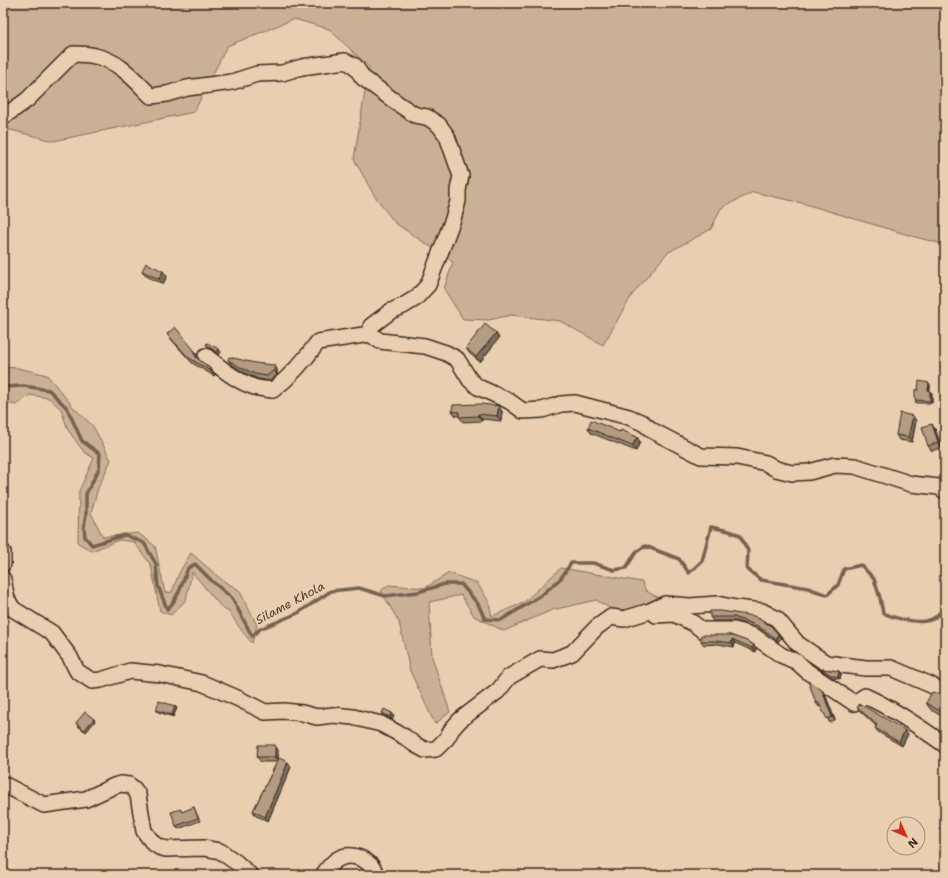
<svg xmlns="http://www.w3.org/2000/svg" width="948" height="878" viewBox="0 0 948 878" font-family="'Shantell Sans',sans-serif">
<rect width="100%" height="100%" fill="#e9cfb0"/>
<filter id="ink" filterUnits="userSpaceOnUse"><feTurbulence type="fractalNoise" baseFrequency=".025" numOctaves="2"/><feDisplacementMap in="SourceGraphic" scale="8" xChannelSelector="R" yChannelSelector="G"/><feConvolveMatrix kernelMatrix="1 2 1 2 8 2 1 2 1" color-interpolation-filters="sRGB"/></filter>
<g filter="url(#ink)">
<!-- green -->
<g fill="#cab196" stroke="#826e5a">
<path d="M3 3H945V243L943 244 915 237 802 203 753 192 721 208 711 229 667 253 632 295 603 345 560 321 511 315 489 320 463 319 444 289 453 262 395 223 374 195 354 159 369 67 329 29 294 19 227 46 194 112 53 141 3 128Z"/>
<path d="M3 367 18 368 47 375 74 408 93 426 111 460 98 488 91 513 103 537 138 533 155 546 165 593 172 592 179 573 191 553 222 580 239 590 257 625 252 643 242 631 229 612 222 608 192 572 186 600 171 615 160 611 151 565 134 542 119 540 92 551 78 543 79 491 94 458 84 452 68 430 61 409 49 398 30 395 16 405 3 402Z"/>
<path d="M561 568 642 582 646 591 659 598 632 610H613L596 600 552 610 504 631 474 616 461 595 429 602 432 657 450 712 435 724 410 671 399 622 381 591 388 585 425 588 449 573 477 583 488 600 492 616 523 603Z"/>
</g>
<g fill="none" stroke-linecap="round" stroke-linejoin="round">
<!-- stream -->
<path stroke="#766250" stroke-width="3.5" d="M3 387 24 386 49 390 67 408 82 441 100 454 99 469 86 494V514L84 527 85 537 92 545 125 535 144 543 156 564 158 586 167 609 172 604 179 592 188 568 195 564 213 582 232 598 252 636 260 629 298 613 331 591 359 588 385 596 418 592 445 584H461L478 604 485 619 501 620 519 609 543 594 561 578 571 563H593L614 570 626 568 636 552 645 546 679 559 689 573 702 561 711 527 729 531 740 535 748 551 747 569 761 580 808 588 827 595 838 585 844 569 861 565 874 579 880 598 883 613C894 618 923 626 934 618 937 616 940 612 943 609L945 610"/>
<!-- minor casing -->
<g stroke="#3b2a1e" stroke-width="18">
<g id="minor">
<path d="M3 117 27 100 73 54C80 54 88 54 95 56 118 60 135 80 151 96L167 94 187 88 232 82 257 74 282 73 302 67 345 61 355 66 363 78 400 105 415 115 427 117 439 125 447 136 461 176 458 190V201L453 219 428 285 416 298 403 306 391 311 371 326 370 334 380 341 425 346 446 353 457 359 470 380 478 387 509 401 523 411 542 410 561 404 575 403 629 417 643 423 653 431 701 456 737 457 766 463 776 469 792 473 809 472 835 465 855 466 911 484 939 487 945 491"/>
<path d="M206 356C221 368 236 381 254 387 260 389 267 389 273 390 291 376 305 360 318 342L370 334"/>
<path d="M3 552V564"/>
<path d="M3 579 7 599 13 609 52 633 70 657 77 671 92 681 101 680 130 671 160 674 202 683 237 698 265 712 284 711 302 713 317 717 333 715 353 717 381 724 405 737 414 744 425 750 436 749 447 738 452 729 460 720 498 691 509 677 540 659 553 660 572 653 597 627 611 617 624 619 650 611 665 604 690 606 717 604 736 608 762 611 777 619 798 644 826 663 866 668H891L931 685 945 693"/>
<path d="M656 615 674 614 693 623 702 630H734L754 636 781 655 797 662 808 672 854 703 865 696C894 709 920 727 945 745"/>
<path d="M3 784 44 805 86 799 114 786 121 784 129 785 134 789 138 795 144 831 153 843 159 847 166 849 204 848 220 851 237 863 250 875"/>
<path d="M323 875C327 869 332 862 338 859 352 851 372 860 376 875"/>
</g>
</g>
<!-- minor -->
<use href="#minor" stroke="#e9cfb0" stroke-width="15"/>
</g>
<!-- wall -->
<g fill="#9a8671" stroke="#3b2a1e">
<path d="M142 271 167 276 163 284 146 276Z"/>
<path d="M167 334 197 354 198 359 212 370 215 374 214 376 192 363 170 338Z"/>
<path d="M499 338 480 362 469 353 466 348Z"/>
<path d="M206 345 221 352 219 355 208 347Z"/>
<path d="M228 360 277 369V375L270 381 258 379 245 373 231 364Z"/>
<path d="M929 383 930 385V391L932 393V403H916L915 400 918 390Z"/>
<path d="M452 411H502L501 421 482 419V421L463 422 459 416H456Z"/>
<path d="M913 416 916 421 912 442 899 440 896 435Z"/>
<path d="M588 428 620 432 637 437 640 442 636 451 591 433Z"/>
<path d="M935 429 942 447 932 451 928 446Z"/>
<path d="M721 611 778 634 781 638 778 642 759 629 737 621H713L710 617Z"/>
<path d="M730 635 754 645 756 649 755 652 735 643 734 647 718 644 704 645 701 641Z"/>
<path d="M822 669 839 671 841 674 840 679 833 678 824 672Z"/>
<path d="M825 694 835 720 830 723 820 706 819 707 816 703Z"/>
<path d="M945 697V718L931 710 926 703Z"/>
<path d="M857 707 908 734 902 746 878 732 875 728 876 726 860 711Z"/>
<path d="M177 708 173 717 158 712 156 710Z"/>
<path d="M382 713H392L394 716 392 720 384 715Z"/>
<path d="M95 721 86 732 78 726 76 723Z"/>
<path d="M278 750V760L291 767 268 821 256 816 253 811 277 762H261L257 757Z"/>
<path d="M194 807 195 810 200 821 178 829 176 826 183 812Z"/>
</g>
<!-- shaded-wall -->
<g fill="#7d6d5c" stroke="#3b2a1e">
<path d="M163 271 167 276 163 284 159 279Z"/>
<path d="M496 333 499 338 480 362 476 357Z"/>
<path d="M219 349 221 352 219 355 217 352Z"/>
<path d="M194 350 197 354 198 359 194 354Z"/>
<path d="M274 365 277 369V375L274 370Z"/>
<path d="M212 370 215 374 214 376 211 371Z"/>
<path d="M929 383 930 385 929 393 928 391Z"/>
<path d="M930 391 932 393V403L930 401Z"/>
<path d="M499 406 502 411 501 421 497 416Z"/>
<path d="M478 414 482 419V421L478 416Z"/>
<path d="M913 416 916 421 912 442 908 437Z"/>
<path d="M932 424 935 429 942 447 938 442Z"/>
<path d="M637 437 640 442 636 451 632 446Z"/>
<path d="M778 634 781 638 778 642 776 638Z"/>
<path d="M732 639 735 643 734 647 732 643Z"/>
<path d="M754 645 756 649 755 652 752 648Z"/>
<path d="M839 671 841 674 840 679 838 677Z"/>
<path d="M822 690 825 694 835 720 832 717Z"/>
<path d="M175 706 177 708 173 717 172 715Z"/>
<path d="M392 713 394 716 392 720 390 717Z"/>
<path d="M94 719 95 721 86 732 84 730Z"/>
<path d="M905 730 908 734 902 746 899 742Z"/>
<path d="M275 745 278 750V762L275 757Z"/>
<path d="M288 762 291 767 268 821 265 817Z"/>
</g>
<!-- building -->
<g fill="#b39c83" stroke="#3b2a1e">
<path d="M146 263 163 271 159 279 142 271Z"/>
<path d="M485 324 496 333 476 357 466 348Z"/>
<path d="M175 327 194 350V354L197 358 212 370 211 371 189 358 167 334Z"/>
<path d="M207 343 219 349 217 352 206 345Z"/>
<path d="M229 357 255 363 274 365V370L267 376 255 374 242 368 228 360Z"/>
<path d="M919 381 929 383 928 391H930V401L915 400V390H918Z"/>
<path d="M481 404 499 406 497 416 478 414V416L459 417V412L452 411 453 405Z"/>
<path d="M900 413 913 416 908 437 896 435Z"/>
<path d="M591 420 620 432 621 430 637 437 632 446 588 428Z"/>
<path d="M932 424 938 442 928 446 922 427Z"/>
<path d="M710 611H721L754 616 771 626 778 634 776 638 756 625 734 617H710Z"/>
<path d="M701 635H730L747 641 754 645 752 648 732 639V643L715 641H701Z"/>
<path d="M822 669 839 671 838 677 831 675Z"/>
<path d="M808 681 822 690 832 717 827 719 818 702 816 703Z"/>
<path d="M932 692 941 694 945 697V714L926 703Z"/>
<path d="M159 701 175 706 172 715 156 710Z"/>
<path d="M860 704 905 730 899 742 875 728 877 725 857 707Z"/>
<path d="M384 709 392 713 390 717 382 713Z"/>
<path d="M85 712 94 719 84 730 76 723Z"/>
<path d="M258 745H275V757H257Z"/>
<path d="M279 758 288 762 265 817 253 811Z"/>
<path d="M194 807 198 818 176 826 171 812 181 809 182 812Z"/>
</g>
</g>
<g text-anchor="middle" stroke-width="3" stroke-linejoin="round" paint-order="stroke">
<!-- water labels -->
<g font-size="12" font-style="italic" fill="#4f3d2f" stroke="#e9cfb0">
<text transform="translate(290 603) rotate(-28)" y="4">Silame Khola</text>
</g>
</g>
<!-- margin -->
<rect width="948" height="878" fill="none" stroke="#e9cfb0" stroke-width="16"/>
<rect x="8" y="8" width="932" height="862" fill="none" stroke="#3b2a1e" stroke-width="1.5" filter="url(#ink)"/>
<!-- north arrow -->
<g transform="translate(906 836) rotate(135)"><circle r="19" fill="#e9cfb0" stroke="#a38d76"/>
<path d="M0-3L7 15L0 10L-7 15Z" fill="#c8321e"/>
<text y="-6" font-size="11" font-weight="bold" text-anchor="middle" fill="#3b2a1e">N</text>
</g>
</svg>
